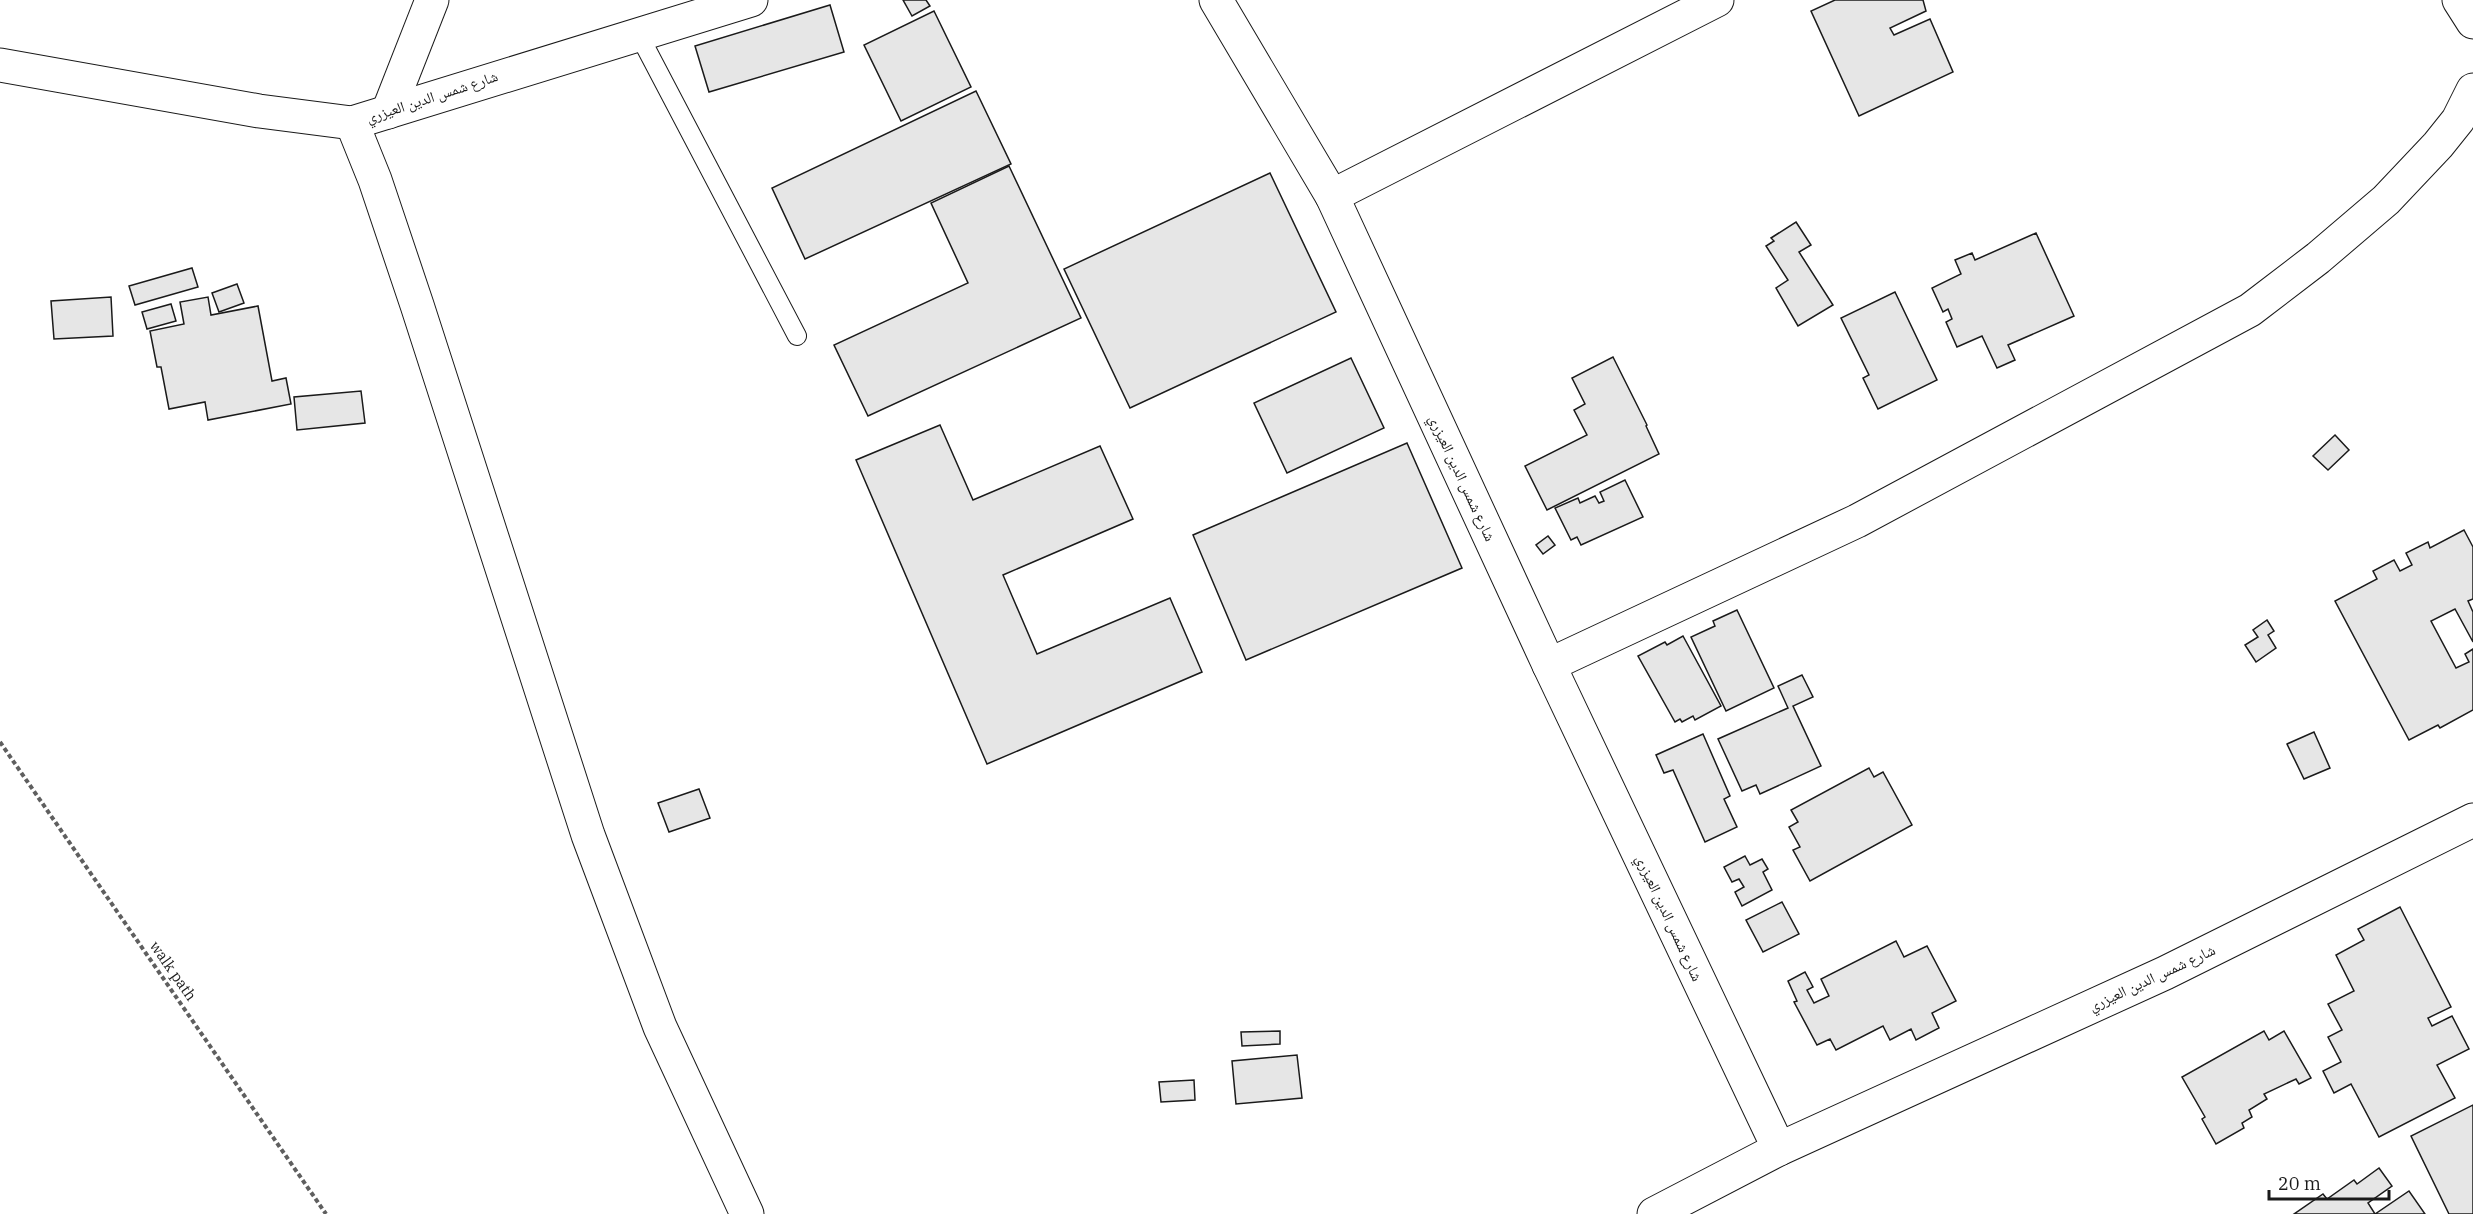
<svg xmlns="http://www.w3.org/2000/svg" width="2473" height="1214" viewBox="0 0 2473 1214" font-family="'IBM Plex Serif','Noto Naskh Arabic',serif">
<rect width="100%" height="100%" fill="#fff"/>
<!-- building -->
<g fill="#e6e6e6" stroke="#1a1a1a" stroke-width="1.5">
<path d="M903 0H926L930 6 912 16Z"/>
<path d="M1835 0H1923L1926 11 1890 28 1894 35 1930 19 1953 72 1859 116 1811 11Z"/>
<path d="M830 5 844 52 709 92 695 46Z"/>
<path d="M934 11 971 87 901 121 864 45Z"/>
<path d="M976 91 1011 164 805 259 772 188Z"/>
<path d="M1009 166 1081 318 868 416 834 345 968 283 931 203Z"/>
<path d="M1270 173 1336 312 1130 408 1064 269Z"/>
<path d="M1796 222 1811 245 1799 252 1833 305 1798 326 1776 288 1788 280 1766 246 1774 241 1771 238Z"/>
<path d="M2036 233 2074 316 2008 345 2015 360 1997 368 1982 336 1957 347 1946 322 1952 319 1948 309 1943 312 1932 288 1961 274 1955 260 1972 253 1975 260Z"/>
<path d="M192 268 198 287 135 305 129 286Z"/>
<path d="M237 284 244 303 219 312 212 293Z"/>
<path d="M1895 292 1937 380 1878 409 1863 378 1869 375 1841 318Z"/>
<path d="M111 297 113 336 54 339 51 301Z"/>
<path d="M208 297 211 315 258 306 272 381 286 378 291 404 208 420 205 402 169 409 161 367H157L150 331 184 324 180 302Z"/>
<path d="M171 304 176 321 147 329 142 312Z"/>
<path d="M1613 357 1647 425 1646 426 1659 454 1547 510 1525 466 1587 435 1574 410 1585 404 1572 378Z"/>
<path d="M1351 358 1384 428 1287 473 1254 403Z"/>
<path d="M361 391 365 423 297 430 294 397Z"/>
<path d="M940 425 973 500 1100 446 1133 519 1003 575 1037 654 1170 598 1202 672 987 764 856 460Z"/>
<path d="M2335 435 2349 450 2328 470 2313 456Z"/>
<path d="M1407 443 1462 568 1246 660 1193 535Z"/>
<path d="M1625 480 1643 517 1581 545 1577 537 1571 540 1555 508 1578 498 1580 503 1595 496 1599 503 1604 501 1600 492Z"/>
<path d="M2464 530 2473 547V599L2468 601 2473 612V642L2455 609 2431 621 2456 668 2469 662 2465 654 2473 649V710L2440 728 2438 725 2409 740 2335 601 2377 579 2373 571 2394 560 2400 571 2412 565 2406 553 2428 542 2430 548Z"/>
<path d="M1548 536 1555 545 1543 554 1536 545Z"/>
<path d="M1737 610 1774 688 1726 711 1691 637 1715 626 1713 621Z"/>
<path d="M2267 620 2274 631 2268 635 2276 648 2256 662 2245 645 2258 637 2253 630Z"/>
<path d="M1683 636 1721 706 1695 720 1693 716 1682 722 1680 719 1675 722 1638 656 1665 642 1667 645Z"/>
<path d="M1802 675 1813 697 1793 706 1821 766 1760 794 1756 785 1742 791 1718 739 1788 708 1778 686Z"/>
<path d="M2314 732 2330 768 2304 779 2287 744Z"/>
<path d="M1703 734 1730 796 1724 799 1737 827 1705 842 1673 770 1664 773 1656 755Z"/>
<path d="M1869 768 1874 777 1883 772 1912 825 1810 881 1793 850 1800 847 1789 827 1798 822 1791 810Z"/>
<path d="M699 789 710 818 669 832 658 803Z"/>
<path d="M1745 856 1750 865 1762 859 1768 869 1763 872 1772 890 1742 906 1735 892 1744 887 1739 879 1732 882 1724 867Z"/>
<path d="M1782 902 1799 934 1763 952 1746 920Z"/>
<path d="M2400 907 2451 1007 2428 1018 2432 1026 2452 1016 2469 1049 2437 1065 2455 1098 2379 1137 2351 1084 2334 1093 2323 1071 2341 1062 2328 1037 2342 1030 2328 1004 2354 991 2336 955 2364 940 2358 929Z"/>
<path d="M1896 941 1904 957 1927 946 1956 1001 1932 1013 1939 1028 1916 1040 1911 1029 1890 1040 1883 1026 1836 1050 1830 1039 1817 1045 1794 1002 1797 1001 1788 981 1805 972 1813 987 1807 990 1814 1003 1829 996 1821 979Z"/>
<path d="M1280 1031V1044L1242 1046 1241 1032Z"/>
<path d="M2264 1031 2269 1040 2284 1031 2311 1078 2299 1084 2296 1079 2264 1094 2267 1099 2249 1110 2252 1117 2242 1123 2244 1128 2216 1144 2202 1119 2205 1117 2182 1077Z"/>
<path d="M1297 1055 1302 1098 1236 1104 1232 1061Z"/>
<path d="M1194 1080 1195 1100 1161 1102 1159 1082Z"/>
<path d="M2473 1105V1214H2449L2411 1136Z"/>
<path d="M2379 1168 2392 1186 2368 1203 2375 1214 2409 1191 2425 1214H2294L2323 1194 2327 1199 2354 1180 2357 1184Z"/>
</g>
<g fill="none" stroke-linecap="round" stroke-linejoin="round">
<!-- lane casing -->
<g stroke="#1a1a1a" stroke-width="20">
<path id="lane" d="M638 33 797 336"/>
</g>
<!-- street casing -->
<g stroke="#1a1a1a" stroke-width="35">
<g id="street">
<path d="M1216 0 1332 196 1549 665 1779 1149"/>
<path d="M2459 0 2473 22"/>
<path d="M0 65 259 111 352 123 751 0"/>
<path d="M388 112 432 0"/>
<path d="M352 123 375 180 417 305 588 835 660 1027 747 1214"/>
<path d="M1332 196 1717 0"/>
<path d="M1549 665 1857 521 2250 310 2318 258 2386 200 2438 145 2458 120 2473 90"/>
<path d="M1654 1214 1779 1149 2165 973 2473 820"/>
</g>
</g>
<!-- path -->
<path stroke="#5f5f5f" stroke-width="4" stroke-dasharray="4.5 3" stroke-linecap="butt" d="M0 742 326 1214"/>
<!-- lane -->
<use href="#lane" stroke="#fff" stroke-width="18"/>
<!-- street -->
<use href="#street" stroke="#fff" stroke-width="33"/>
</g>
<g text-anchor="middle" stroke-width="4.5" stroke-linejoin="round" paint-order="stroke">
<!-- street labels -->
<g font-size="15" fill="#1a1a1a" stroke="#fff">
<text transform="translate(432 97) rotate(-18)" y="5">شارع شمس الدين العيزري</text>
<text transform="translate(1462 478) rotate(65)" y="5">شارع شمس الدين العيزري</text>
<text transform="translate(1669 918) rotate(65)" y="5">شارع شمس الدين العيزري</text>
<text transform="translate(173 971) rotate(55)" y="5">walk path</text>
<text transform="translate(2152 978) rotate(-25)" y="5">شارع شمس الدين العيزري</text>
</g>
</g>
<!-- scale -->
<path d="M2269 1190v9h120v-9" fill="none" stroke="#1a1a1a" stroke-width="3"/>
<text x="2278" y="1190" font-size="18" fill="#1a1a1a" stroke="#ffffff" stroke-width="4.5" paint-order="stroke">20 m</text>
</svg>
